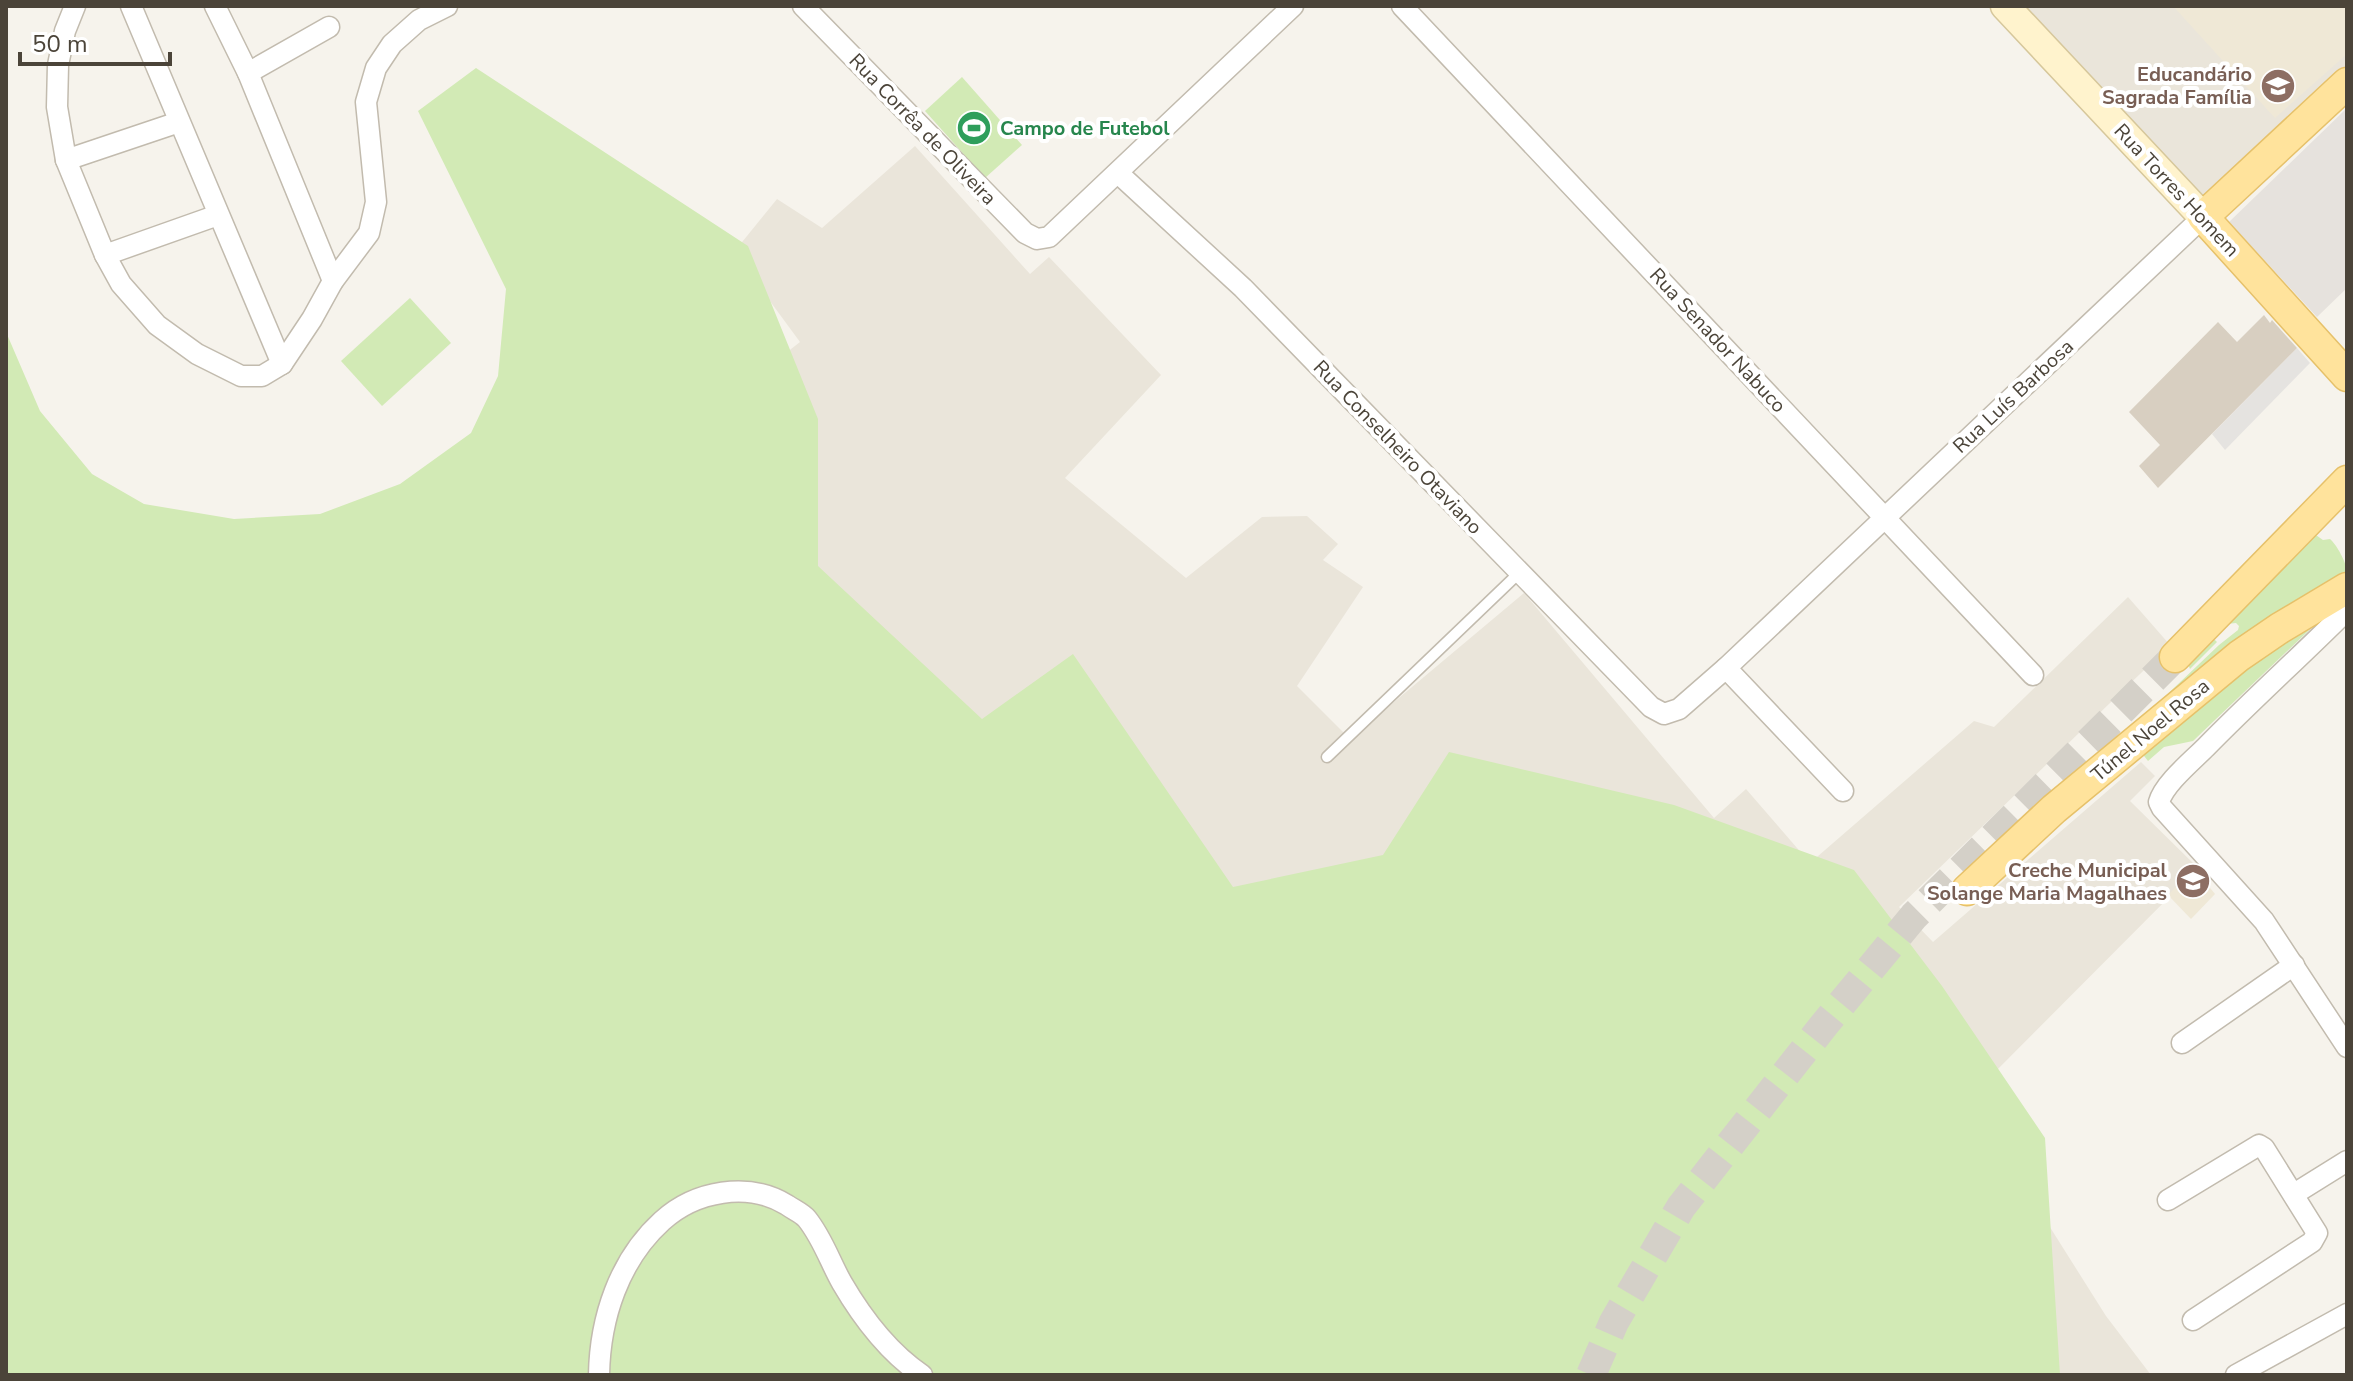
<svg xmlns="http://www.w3.org/2000/svg" width="2353" height="1381" viewBox="0 0 2353 1381" font-family="'Nunito Sans',sans-serif">
<rect width="100%" height="100%" fill="#f6f3ec"/>
<!-- residential -->
<g fill="#eae5da">
<path d="M2020 6H2347V70L2205 205Z"/>
<path d="M915 146 1030 274 1049 257 1161 375 1065 478 1186 578 1262 517 1307 516 1338 544 1323 560 1363 587 1297 686 1350 739 1524 593 1714 818 1746 789 1810 863 1974 721 1994 727 2128 597 2170 645 1899 907 1933 942 2141 762 2155 776 2130 801 2198 868 1985 1082 2036 1205 2106 1316 2151 1375H1043L741 388 800 342 734 252 777 199 822 228Z"/>
</g>
<!-- industrial -->
<path fill="#e6e2dd" d="M2347 108V288L2317 317 2229 222Z"/>
<!-- education -->
<g fill="#efe8d6">
<path d="M2173 6H2347V54L2275 118Z"/>
<path d="M2194 868 2215 894 2191 919 2168 895Z"/>
</g>
<!-- green -->
<g fill="#d2eab5">
<path d="M476 68 748 246 818 419V566L982 719 1073 654 1233 887 1383 855 1449 752 1674 805 1854 870 1942 986 2045 1138 2060 1375H6V332L40 411 92 474 144 504 234 519 320 514 400 484 471 433 498 376 506 289 418 111Z"/>
<path d="M962 77 1022 145 985 178 925 111Z"/>
<path d="M410 298 451 343 382 406 341 361Z"/>
<path d="M2310 531 2323 540 2330 539C2337 545 2346 562 2347 571L2273 617 2132 728 2219 645 2238 630 2239 626 2236 623 2227 624 2214 639 2217 642 2190 669 2186 659Z"/>
<path d="M2327 613 2193 741 2164 747 2148 761 2141 752 2260 653Z"/>
</g>
<!-- parking -->
<path fill="#e5e3e0" d="M2297 348 2310 363 2225 450 2212 434Z"/>
<!-- building -->
<path fill="#d8cfc1" d="M2264 315 2270 323 2272 320 2297 348 2158 488 2139 466 2160 445 2129 412 2218 322 2237 342Z"/>
<g fill="none" stroke-linecap="round" stroke-linejoin="round">
<!-- primary-tunnel -->
<path stroke="#d4d0c8" stroke-width="30" stroke-dasharray="30 15" stroke-linecap="butt" d="M1591 1375 1614 1322 1681 1207 1824 1025 1914 916 2175 657"/>
<!-- lane casing -->
<g stroke="#c2bbae" stroke-width="13">
<path id="lane" d="M1327 757 1520 572"/>
</g>
<!-- street casing -->
<g stroke="#c2bbae" stroke-width="23">
<g id="street">
<path d="M75 6 65 31 58 65 57 107 66 160 105 255 121 284 157 325 197 354 241 376H262L282 364 312 319 333 281 369 233 376 202 366 102 376 68 392 44 419 20 447 6"/>
<path d="M131 6 282 364"/>
<path d="M215 6 248 73 333 281"/>
<path d="M803 6 1025 233 1037 239 1049 237 1293 6"/>
<path d="M1402 6 2033 675"/>
<path d="M248 73 329 27"/>
<path d="M66 160 179 122"/>
<path d="M1118 173 1243 288 1651 707 1664 714 1679 709 1726 668 2203 217"/>
<path d="M105 255 218 215"/>
<path d="M2347 610C2301 656 2252 700 2206 747 2192 761 2164 784 2159 802L2162 808 2264 921 2347 1047"/>
<path d="M1726 668 1843 791"/>
<path d="M2182 1043 2294 965"/>
<path d="M2294 1194 2347 1161"/>
<path d="M2168 1200 2259 1145 2264 1148 2317 1233 2312 1242 2193 1320"/>
<path d="M599 1375C600 1318 619 1260 662 1221 695 1191 748 1181 787 1205 794 1210 802 1213 807 1219 823 1239 830 1262 842 1283 863 1319 888 1352 922 1375"/>
<path d="M2236 1375 2347 1314"/>
</g>
</g>
<!-- secondary casing -->
<g stroke="#d6c79b" stroke-width="31">
<path id="secondary" d="M2005 6 2203 217"/>
</g>
<!-- primary casing -->
<g stroke="#e6c16a" stroke-width="33">
<g id="primary">
<path d="M2347 83 2203 217 2347 376"/>
<path d="M2175 657 2347 481"/>
<path d="M1967 890 2054 809 2239 656 2280 628 2347 588"/>
</g>
</g>
<!-- lane -->
<use href="#lane" stroke="#fff" stroke-width="10"/>
<!-- street -->
<use href="#street" stroke="#fff" stroke-width="20"/>
<!-- secondary -->
<use href="#secondary" stroke="#fff3cd" stroke-width="28"/>
<!-- primary -->
<use href="#primary" stroke="#ffe39c" stroke-width="30"/>
</g>
<!-- icons -->
<defs>
<g id="school-disc" transform="scale(1.8)"><circle r="9.5" fill="#8d6e63" stroke="#fff"/><path d="M0-5L7-2L0 1L-7-2ZM-4 1L0 2.5L4 1V4Q0 6-4 4Z" fill="#fff"/></g>
<g id="stadium-disc" transform="scale(1.8)"><circle r="9.5" fill="#2e9e5b" stroke="#fff"/><path d="M0-5a6.5 5 0 1 0 0 10a6.5 5 0 1 0 0-10ZM-3.5-1.8h7v3.6h-7Z" fill="#fff"/></g>
</defs>
<g fill-rule="evenodd">
<use href="#school-disc" x="2278" y="86"/>
<use href="#stadium-disc" x="974" y="128"/>
<use href="#school-disc" x="2193" y="881"/>
</g>
<g text-anchor="middle" stroke-width="8" stroke-linejoin="round" paint-order="stroke">
<!-- education labels -->
<g font-size="20" font-weight="bold" fill="#785e54" stroke="#fff" text-anchor="end">
<text x="2252" y="81">Educandário<tspan x="2252" dy="23">Sagrada Família</tspan></text>
<text x="2167" y="877">Creche Municipal<tspan x="2167" dy="23">Solange Maria Magalhaes</tspan></text>
</g>
<!-- leisure labels -->
<g font-size="20" font-weight="bold" fill="#27864d" stroke="#fff" text-anchor="start">
<text x="1000" y="135">Campo de Futebol</text>
</g>
<!-- street labels -->
<g font-size="20" fill="#4b4439" stroke="#fff">
<text transform="translate(923 129) rotate(46)" y="7">Rua Corrêa de Oliveira</text>
<text transform="translate(2177 190) rotate(47)" y="7">Rua Torres Homem</text>
<text transform="translate(1718 340) rotate(47)" y="7">Rua Senador Nabuco</text>
<text transform="translate(2013 396) rotate(-43)" y="7">Rua Luís Barbosa</text>
<text transform="translate(1398 447) rotate(46)" y="7">Rua Conselheiro Otaviano</text>
<text transform="translate(2150 730) rotate(-40)" y="7">Túnel Noel Rosa</text>
</g>
</g>
<!-- border -->
<rect width="2353" height="1381" fill="none" stroke="#4b4439" stroke-width="16"/>
<!-- scale -->
<path d="M20 52v12h150v-12" fill="none" stroke="#4b4439" stroke-width="4"/>
<text x="32" y="52" font-size="24" fill="#4b4439" stroke="#ffffff" stroke-width="6" paint-order="stroke">50 m</text>
</svg>
